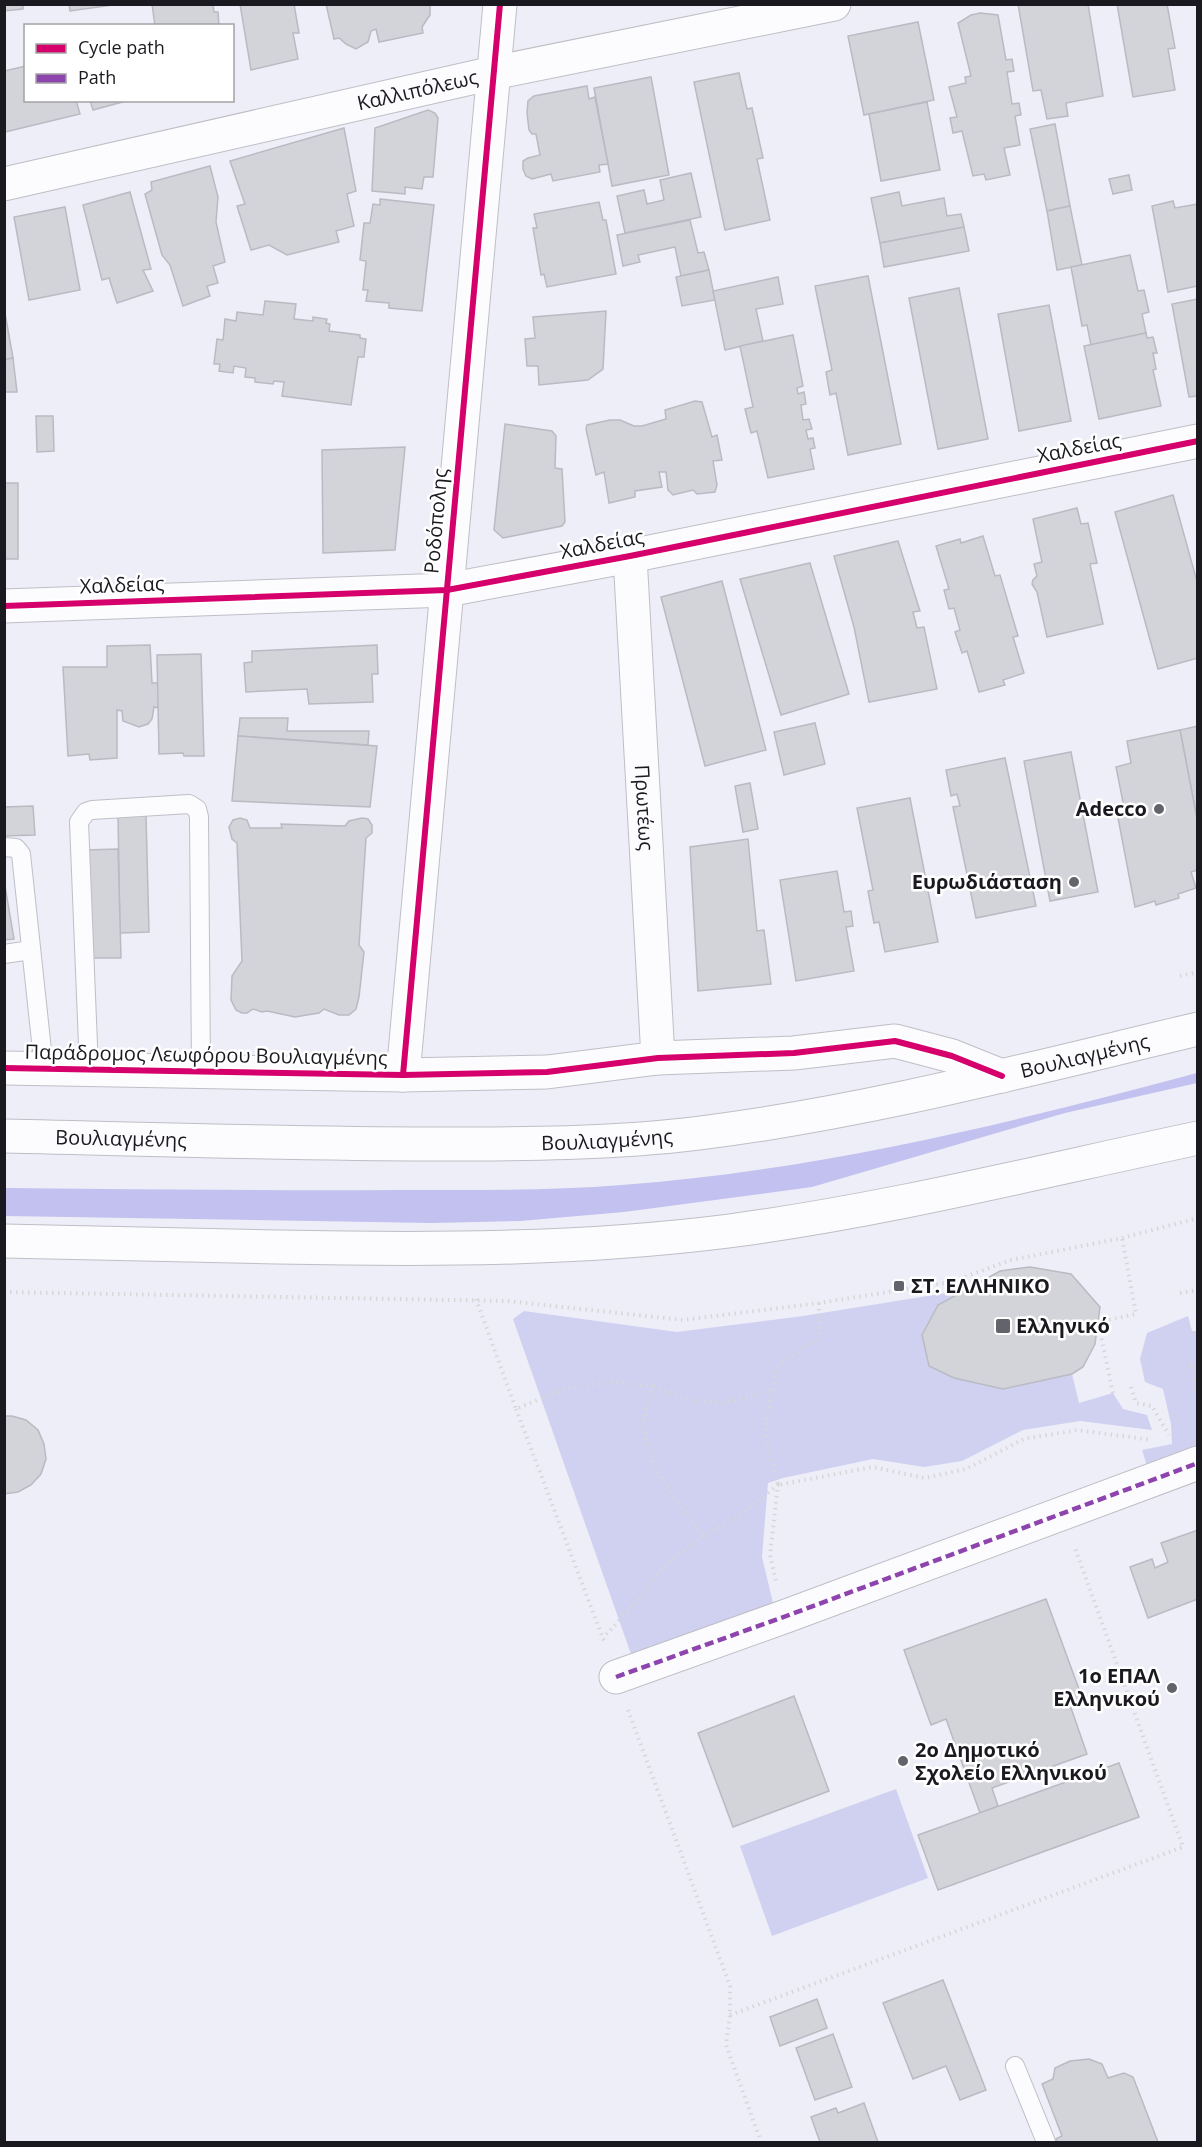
<svg xmlns="http://www.w3.org/2000/svg" width="1202" height="2147" viewBox="0 0 1202 2147" font-family="'Open Sans',sans-serif">
<rect width="100%" height="100%" fill="#edeef8"/>
<!-- green -->
<g fill="#d0d1f0">
<path d="M965 1290 938 1305 922 1334 929 1366 954 1378 1003 1389 1072 1374 1079 1403 1113 1393 1123 1409 1147 1415 1152 1430 1080 1421 1023 1430 962 1461 924 1467 873 1459 783 1478 768 1483 762 1557 773 1603 631 1654 513 1319 524 1311 677 1332 803 1316Z"/>
<path d="M1188 1316 1192 1331H1197V1447L1147 1466 1142 1450 1172 1444 1171 1424 1163 1389 1145 1382 1140 1359 1147 1333Z"/>
<path d="M896 1789 928 1878 772 1936 740 1846Z"/>
</g>
<!-- forest -->
<path fill="#c2c1ef" d="M1197 1073V1083L1065 1113 812 1187 624 1212 520 1221 431 1223 5 1216V1188C136 1189 267 1191 398 1190 472 1190 548 1191 622 1185 818 1170 1008 1124 1197 1073Z"/>
<!-- building -->
<g fill="#d3d3da" stroke="#babbc2" stroke-width="1.5">
<path d="M4 4H23V9L4 11Z"/>
<path d="M69 4H120L70 11Z"/>
<path d="M152 4H213L214 12H218L219 26H155Z"/>
<path d="M240 4H294L299 33H293L298 59 251 70Z"/>
<path d="M326 4H430V15L422 27 423 33 379 42 376 29 371 31 368 42 356 49 346 44 339 38 334 39Z"/>
<path d="M1018 4H1088L1103 96 1066 103 1068 116 1047 119 1041 90 1033 91Z"/>
<path d="M1117 4H1167L1175 48 1168 49 1175 90 1133 97Z"/>
<path d="M980 13 998 15 1006 60 1012 59 1014 71 1007 72 1012 104 1019 103 1021 115 1015 116 1020 145 1004 148 1010 175 986 180 984 174 973 176 962 131 953 133 950 118 957 117 949 87 966 83 965 77 971 76 958 23 971 15Z"/>
<path d="M918 22 934 100 864 115 848 36Z"/>
<path d="M26 66V100H76L80 114 5 132 4 71Z"/>
<path d="M739 73 747 109 752 108 763 158 757 159 770 220 725 230 694 82Z"/>
<path d="M651 77 669 175 612 186 594 88Z"/>
<path d="M587 86 589 99 595 97 608 164 599 165 600 172 553 181 551 174 532 179 526 176 523 169V161L528 158 540 155 536 134H532L529 130 527 113 528 101 534 96Z"/>
<path d="M90 100H130L93 110Z"/>
<path d="M927 102 940 170 881 181 869 114Z"/>
<path d="M428 110 435 113 438 118 433 177H424L422 189 405 187V194L372 191 375 128Z"/>
<path d="M1055 124 1070 206 1047 211 1030 129Z"/>
<path d="M344 128 356 191 347 194 354 226 336 231 339 242 287 255 269 245 251 250 237 206 245 204 230 161Z"/>
<path d="M210 166 218 197 216 222 225 262 213 266 218 283 207 286 210 296 183 306 170 265 162 255 145 194 152 190 151 182Z"/>
<path d="M691 173 701 217 625 233 617 196 644 190 647 204 664 200 660 180Z"/>
<path d="M1129 175 1132 190 1113 194 1109 179Z"/>
<path d="M130 192 151 269 143 270 153 291 117 303 109 278 102 280 83 205Z"/>
<path d="M899 192 902 206 944 198 947 216 961 214 964 227 880 243 871 198Z"/>
<path d="M380 199 434 205 422 311 389 308V303L366 301 368 290H363L366 261 360 260 364 223H370L373 204 380 205Z"/>
<path d="M1173 201 1175 208 1198 204V286L1168 292 1152 206Z"/>
<path d="M599 202 603 220H606L616 274 547 287 544 274 541 275 533 228H537L534 214Z"/>
<path d="M1070 206 1082 265 1057 270 1047 211Z"/>
<path d="M65 207 80 290 29 300 14 217Z"/>
<path d="M690 220 698 253 704 252 709 270 681 276 675 247 638 255 640 262 623 266 617 235Z"/>
<path d="M964 227 969 251 884 267 880 243Z"/>
<path d="M1130 255 1138 291 1144 290 1149 312 1142 314 1146 333 1091 345 1087 325 1082 326 1071 267Z"/>
<path d="M709 270 715 300 682 306 676 277Z"/>
<path d="M868 276 901 444 848 455 836 393 830 395 826 372 832 370 815 286Z"/>
<path d="M778 277 783 304 756 309 763 341 725 350 713 291Z"/>
<path d="M959 288 988 439 938 449 909 298Z"/>
<path d="M1198 299V396L1189 397 1172 304Z"/>
<path d="M265 301 296 304 294 319 313 321V317L327 319 326 323 330 324 329 331 360 335V338L366 339 364 357H358L351 405 282 396 284 382 274 381 273 384 255 382V378L245 377 246 368 234 366 233 373 219 371 220 364H214L217 339 223 340 225 319 236 321 237 312 263 315Z"/>
<path d="M1049 305 1071 421 1019 431 998 314Z"/>
<path d="M606 311 603 369 588 380 539 385 538 366H527L525 339 535 338 533 317Z"/>
<path d="M5 313 13 358 4 360V313Z"/>
<path d="M1146 333 1147 338 1153 337 1157 353H1153L1156 369 1153 370 1161 406 1099 419 1084 346Z"/>
<path d="M793 335 803 386 797 388 798 394 804 392 806 404 801 405 803 420 809 419 812 429 806 430 808 439 813 438 815 448 810 449 814 469 768 478 757 431 751 433 745 409 753 407 740 346Z"/>
<path d="M13 358 17 392H4V360Z"/>
<path d="M695 401 702 402 712 437 717 435 722 460 713 461 717 485 715 492 697 494 693 490 673 495 668 490 666 472H659L662 487 635 491V497L609 503 604 472 596 475 586 429 587 425 610 420H620L634 426H642L666 419 665 410Z"/>
<path d="M36 416H53L54 451 37 452Z"/>
<path d="M505 424 552 431 556 436 555 468 562 469 565 522 562 526 503 538 494 530Z"/>
<path d="M405 447 395 550 323 553 322 450Z"/>
<rect x="4" y="483" width="14" height="76"/>
<path d="M1173 495 1198 585V658L1158 669 1115 512Z"/>
<path d="M1077 508 1081 524 1088 523 1097 563 1090 564 1103 624 1047 637 1037 592 1032 584 1033 580 1037 576 1034 564 1042 562 1033 519Z"/>
<path d="M983 536 995 576 1000 575 1018 636 1013 637 1024 673 1003 680 1005 685 979 692 967 651 962 653 955 632 960 630 954 608 949 609 944 590 949 589 936 546 960 539 961 543Z"/>
<path d="M898 541 920 611 913 612 917 628 924 627 937 689 869 702 854 627 834 556Z"/>
<path d="M810 563 849 694 781 715 740 579Z"/>
<path d="M722 581 766 750 705 766 661 597Z"/>
<path d="M150 645 152 683H158L159 708 154 707 152 719 148 724 139 727 123 721 122 711 117 710V758L90 760 89 754 68 756 63 667H107V646Z"/>
<path d="M377 645 378 674H372L373 702 309 704 307 689 246 692 244 663 252 662V651Z"/>
<path d="M201 654 204 756H184L183 753 159 754 157 655Z"/>
<path d="M240 718H288L287 731H369L368 745 238 736Z"/>
<path d="M815 723 825 764 784 775 774 732Z"/>
<path d="M1198 726V824L1180 730Z"/>
<path d="M1180 730 1198 824V870L1191 872 1196 888 1178 894 1179 898 1156 905 1155 901 1135 907 1118 818 1126 817 1116 767 1131 763 1127 741Z"/>
<path d="M238 736 377 746 370 807 232 801Z"/>
<path d="M1071 752 1098 892 1050 901 1024 761Z"/>
<path d="M1005 758 1036 906 976 918 953 807 960 806 957 794 951 796 946 770Z"/>
<path d="M750 783 758 829 743 832 735 786Z"/>
<path d="M910 798 938 942 885 952 879 922 874 923 868 891 873 890 857 808Z"/>
<path d="M33 806 35 835 4 836V807Z"/>
<path d="M146 815 149 932 120 933 118 816Z"/>
<path d="M240 818 247 820 250 828H282L281 824 345 826 349 821 362 818 368 819 372 825V833L366 838 359 945 364 952 359 997 356 1009 349 1015H339L324 1009 319 1013 295 1017 267 1011 262 1012 253 1009 247 1013H242L236 1010 231 1000 232 976 242 961 237 843 232 839 229 827 233 820Z"/>
<path d="M748 839 757 931 764 930 771 984 698 991 690 847Z"/>
<path d="M118 849 121 958H88L85 850Z"/>
<path d="M837 871 844 912 851 911 853 926 846 927 854 971 796 981 780 880Z"/>
<path d="M4 880 14 939 4 940Z"/>
<path d="M1030 1267 1071 1274 1100 1307 1095 1344 1083 1367 1072 1374 1003 1389 954 1378 929 1366 922 1335 938 1305 1000 1271Z"/>
<path d="M4 1416H12L26 1420 38 1430 44 1444 46 1459 41 1474 31 1485 18 1492 4 1494Z"/>
<path d="M1198 1530V1599L1148 1618 1130 1567 1152 1559 1155 1568 1168 1562 1161 1543Z"/>
<path d="M1046 1599 1083 1700 1070 1705 1087 1754 992 1788 998 1806 980 1813 946 1719 931 1725 904 1650Z"/>
<path d="M794 1696 829 1791 733 1827 698 1733Z"/>
<path d="M1119 1763 1139 1817 938 1890 918 1835Z"/>
<path d="M943 1980 986 2090 960 2100 946 2066 913 2079 883 2003Z"/>
<path d="M817 1999 827 2028 780 2046 770 2017Z"/>
<path d="M833 2034 852 2087 815 2100 796 2048Z"/>
<path d="M1089 2059 1102 2064 1108 2078 1124 2073 1133 2077 1158 2142H1057L1056 2139 1062 2136 1042 2084 1053 2079 1055 2068 1070 2061Z"/>
<path d="M864 2103 878 2142H820L811 2117 836 2108 838 2113Z"/>
</g>
<g fill="none" stroke-linecap="round" stroke-linejoin="round">
<!-- lane casing -->
<g stroke="#bebfc6" stroke-width="20">
<g id="lane">
<path d="M4 847 16 848 21 854 44 1069"/>
<path d="M4 954 31 950"/>
<path d="M89 1070 79 822 86 812 92 810 189 804 197 809 199 817 201 1072"/>
<path d="M1015 2066 1046 2142"/>
</g>
</g>
<!-- street casing -->
<g stroke="#bebfc6" stroke-width="35">
<g id="street">
<path id="s1" d="M4 184 493 73 834 4"/>
<path id="s2" d="M630 556 658 1058"/>
<path d="M4 606 447 590 630 556 1198 441"/>
<path d="M403 1075 500 4"/>
<path d="M616 1677 789 1615 1198 1463"/>
</g>
</g>
<!-- secondary casing -->
<g stroke="#bebfc6" stroke-width="35">
<path id="secondary" d="M4 1068 403 1075 547 1072 658 1058 794 1053 895 1041 952 1056 1002 1076"/>
</g>
<!-- primary casing -->
<g stroke="#bebfc6" stroke-width="35">
<g id="primary">
<path id="s3" d="M4 1136C148 1139 291 1144 434 1144 523 1144 612 1144 700 1133 868 1112 1033 1068 1198 1029"/>
<path d="M4 1241C95 1243 186 1245 277 1247 428 1250 579 1250 729 1231 887 1210 1042 1171 1198 1138"/>
</g>
</g>
<!-- path -->
<g stroke="#d7d7d9" stroke-width="4" stroke-dasharray="1.5 4.5" stroke-linecap="butt">
<path d="M1180 976 1198 972"/>
<path d="M4 1292 507 1301 683 1320 819 1303 951 1282 1011 1260 1122 1238 1198 1218"/>
<path d="M1180 1293 1198 1290"/>
<path d="M476 1299 516 1409 566 1388 612 1382 653 1386C651 1395 646 1404 645 1413 640 1461 676 1500 703 1536L663 1567 642 1596 603 1638"/>
<path d="M819 1303V1339L780 1363 765 1420 767 1443 778 1485 873 1467 925 1478 966 1469 1024 1439 1077 1430 1152 1440"/>
<path d="M1198 1361 1190 1363 1198 1397"/>
<path d="M653 1386 692 1401 724 1403 774 1389"/>
<path d="M1131 1387 1136 1403 1152 1406 1169 1435"/>
<path d="M1113 1393 1098 1322 1136 1314 1122 1238"/>
<path d="M516 1409 605 1644"/>
<path d="M703 1536 737 1517 778 1485 770 1555 776 1581"/>
<path d="M628 1710 730 1986V2015L726 2045 761 2142"/>
<path d="M730 2015 1183 1847 1075 1548"/>
</g>
<!-- lane -->
<use href="#lane" stroke="#fcfcfe" stroke-width="18"/>
<!-- street -->
<use href="#street" stroke="#fcfcfe" stroke-width="33"/>
<!-- secondary -->
<use href="#secondary" stroke="#fcfcfe" stroke-width="33"/>
<!-- primary -->
<use href="#primary" stroke="#fcfcfe" stroke-width="33"/>
<!-- quiet -->
<path stroke="#8e44ad" stroke-width="4.5" stroke-dasharray="9 4.5" stroke-linecap="butt" d="M616 1677 789 1615 1198 1463"/>
<!-- cycleway casing -->
<g stroke="#fff" stroke-width="10">
<g id="cycleway">
<path d="M4 606 447 590 630 556 1198 441"/>
<path d="M4 1068 403 1075 547 1072 658 1058 794 1053 895 1041 952 1056 1002 1076"/>
<path d="M403 1075 500 4"/>
</g>
</g>
<!-- cycleway -->
<use href="#cycleway" stroke="#d6006c" stroke-width="6"/>
</g>
<!-- markers -->
<g fill="#63646b" stroke="#fff" stroke-width="2">
<circle cx="1159" cy="809" r="6"/>
<circle cx="1074" cy="882" r="6"/>
<rect x="893" y="1280" width="12" height="12" rx="3"/>
<rect x="995" y="1318" width="16" height="16" rx="3"/>
<circle cx="1172" cy="1688" r="6"/>
<circle cx="903" cy="1761" r="6"/>
</g>
<g text-anchor="middle" stroke-width="5" stroke-linejoin="round" paint-order="stroke">
<!-- street labels -->
<g font-size="20" fill="#19191f" stroke="#fff">
<text dy="7" stroke="none"><textPath href="#s1" startOffset="424">Καλλιπόλεως</textPath></text>
<text transform="translate(1079 448) rotate(-11)" y="7">Χαλδείας</text>
<text transform="translate(436 521) rotate(-85)" y="7">Ροδόπολης</text>
<text transform="translate(602 544) rotate(-11)" y="7">Χαλδείας</text>
<text transform="translate(122 585) rotate(-2)" y="7">Χαλδείας</text>
<text dy="7" stroke="none"><textPath href="#s2" startOffset="252">Πρωτέως</textPath></text>
<text transform="translate(206 1055) rotate(1)" y="7">Παράδρομος Λεωφόρου Βουλιαγμένης</text>
<text dy="7" stroke="none"><textPath href="#s3" startOffset="1089">Βουλιαγμένης</textPath></text>
<text dy="7" stroke="none"><textPath href="#s3" startOffset="117">Βουλιαγμένης</textPath></text>
<text dy="7" stroke="none"><textPath href="#s3" startOffset="603">Βουλιαγμένης</textPath></text>
</g>
<!-- poi labels -->
<g font-size="20" font-weight="bold" fill="#19191f" stroke="#fff" text-anchor="end">
<text x="1147" y="816">Adecco</text>
<text x="1062" y="889">Ευρωδιάσταση</text>
<text x="911" y="1293" text-anchor="start">ΣΤ. ΕΛΛΗΝΙΚΟ</text>
<text x="1016" y="1333" text-anchor="start">Ελληνικό</text>
<text x="1160" y="1683">1ο ΕΠΑΛ<tspan x="1160" dy="23">Ελληνικού</tspan></text>
<text x="915" y="1757" text-anchor="start">2ο Δημοτικό<tspan x="915" dy="23">Σχολείο Ελληνικού</tspan></text>
</g>
</g>
<!-- border -->
<rect width="1202" height="2147" fill="none" stroke="#19191f" stroke-width="12"/>
<!-- legend -->
<rect x="24" y="24" width="210" height="78" fill="#ffffff" stroke="#a3a3a5" stroke-width="1.5"/>
<rect x="36" y="44" width="30" height="9" fill="#d6006c" stroke="#a3a3a5" stroke-width="1.5"/>
<text x="78" y="54" font-size="18" fill="#19191f">Cycle path</text>
<rect x="36" y="74" width="30" height="9" fill="#8e44ad" stroke="#a3a3a5" stroke-width="1.5"/>
<text x="78" y="84" font-size="18" fill="#19191f">Path</text>
</svg>
